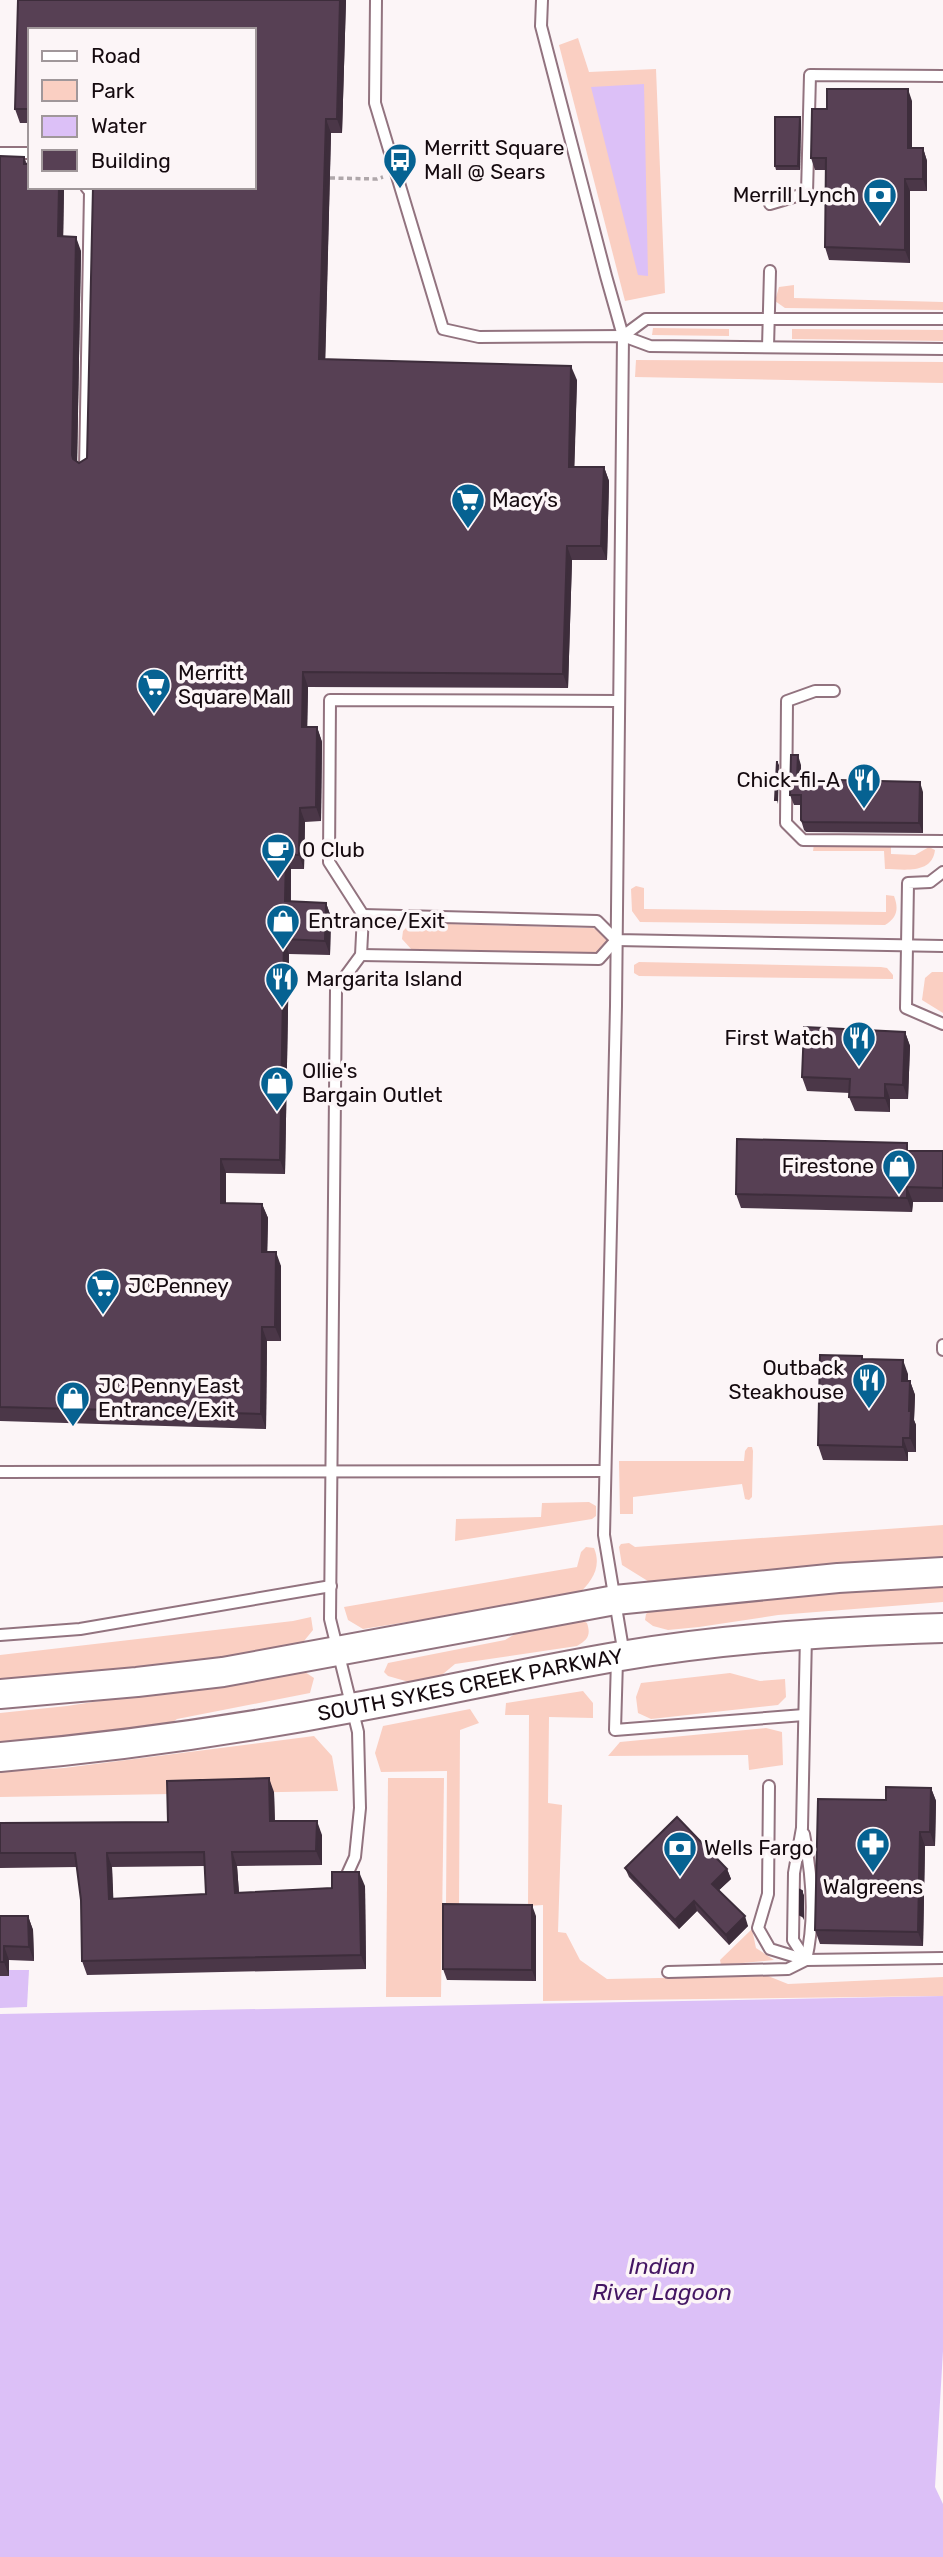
<svg xmlns="http://www.w3.org/2000/svg" width="943" height="2557" viewBox="0 0 943 2557" font-family="Rubik,sans-serif">
<rect width="100%" height="100%" fill="#fcf5f7"/>
<!-- green -->
<g fill="#facfc2">
<path d="M578 38 589 72 656 69 665 293 625 301 559 45Z"/>
<path d="M794 285V298L943 302V310L785 308 775 301 779 287Z"/>
<path d="M653 328 729 329V336L652 335Z"/>
<path d="M792 329 943 330V341L792 339Z"/>
<path d="M636 360 943 362V383L635 377Z"/>
<path d="M814 844 891 846V854L915 855 929 847 935 850C932 875 903 869 885 869L884 851H813Z"/>
<path d="M636 886 644 888V909L886 912V895L894 896C899 909 897 918 885 925L640 922 632 911 631 889Z"/>
<path d="M415 923 593 928 600 931 606 937 607 944 602 952 591 954 412 950 402 939 403 931 409 925Z"/>
<path d="M639 962 881 967 887 968 893 975V979L639 976 634 973V965Z"/>
<path d="M932 972H943V1013L922 1000 925 978Z"/>
<path d="M748 1447H752L753 1451 752 1497 749 1500 745 1499 742 1484 633 1497V1514H620L619 1461H744L745 1451Z"/>
<path d="M589 1502 596 1506V1516L592 1519 455 1541 456 1519 541 1517 542 1503Z"/>
<path d="M943 1525V1561L651 1583 622 1565 619 1547 621 1544 629 1543 635 1547Z"/>
<path d="M586 1547 594 1548C602 1567 592 1582 577 1595L363 1629 348 1620 344 1607 577 1567 581 1552Z"/>
<path d="M943 1585V1602L778 1615 699 1627 668 1630 653 1626 645 1620 646 1614 652 1609 750 1596Z"/>
<path d="M311 1617 313 1630 304 1641 296 1646 209 1663 0 1687V1655L293 1621Z"/>
<path d="M578 1618 587 1623C591 1635 588 1640 577 1646L455 1664 437 1679 416 1684 388 1676 384 1672 388 1663 505 1640 530 1625Z"/>
<path d="M296 1671 305 1672 314 1678 310 1693 177 1719 163 1729 0 1744V1713L67 1706Z"/>
<path d="M730 1673 760 1681 785 1679 786 1697 778 1705 651 1719 638 1713 636 1697 641 1683Z"/>
<path d="M583 1691 593 1703V1718L549 1717 548 1803 562 1805 558 1932 566 1933 580 1960 607 1979 768 1976 788 1984 943 1977V1996L543 2001V1905L528 1906 529 1715H505L506 1703Z"/>
<path d="M470 1709 479 1723 460 1730 459 1908 446 1907 447 1771 381 1772 375 1753 383 1726Z"/>
<path d="M766 1728 782 1732 783 1765 749 1770 748 1755 608 1756 620 1742Z"/>
<path d="M314 1736 332 1756 338 1791 0 1797V1772L64 1768Z"/>
<path d="M388 1778H444L441 1997H386Z"/>
<path d="M752 1929 756 1948 774 1960 721 1965 720 1960Z"/>
</g>
<!-- water -->
<g fill="#dcc0f7">
<path d="M644 84 648 276 638 275 591 87Z"/>
<path d="M0 1970H29L27 2007 0 2008Z"/>
<path d="M943 1996V2351L935 2487 943 2504V2557H0V2014Z"/>
</g>
<g fill="none" stroke-linecap="round" stroke-linejoin="round">
<!-- service casing -->
<g stroke="#92737f" stroke-width="14">
<g id="service">
<path d="M376 0 375 103 443 329 479 337 623 336 650 346 943 349"/>
<path d="M542 0 541 26 606 276 623 336 616 1006 604 1535 624 1655"/>
<path d="M0 153H30"/>
<path d="M770 204 807 193 810 75 943 76"/>
<path d="M623 336 646 319H943"/>
<path d="M768 347 770 271"/>
<path d="M85 469 90 192 86 187"/>
<path d="M834 691H815L787 701 786 823 803 840 943 841"/>
<path d="M943 872 930 882 908 883 906 1008 943 1024"/>
<path d="M363 915 597 921 616 940 943 946"/>
<path d="M361 955 599 959 616 940"/>
<path d="M943 1345V1350"/>
<path d="M0 1472 605 1471"/>
<path d="M0 1635 80 1629 331 1586"/>
<path d="M617 1660 615 1730 804 1715"/>
<path d="M769 1786 768 1894 758 1928 770 1949 806 1960 943 1958"/>
<path d="M345 1879 355 1857 360 1808 358 1732 330 1619 336 989 361 955 363 915 329 862 330 700 619 701"/>
<path d="M806 1960 793 1940 794 1873 802 1828 806 1635"/>
<path d="M668 1972 788 1969 806 1960C816 1918 812 1875 804 1834"/>
</g>
</g>
<!-- tertiary casing -->
<g stroke="#92737f" stroke-width="32">
<g id="tertiary">
<path d="M0 1694 137 1682 223 1672 615 1600 838 1578 943 1572"/>
<path id="s1" d="M0 1757C118 1747 235 1730 351 1708 441 1692 531 1671 621 1656 727 1638 836 1631 943 1628"/>
</g>
</g>
<!-- path -->
<path stroke="#afa7aa" stroke-width="3.5" stroke-dasharray="5 3.5" stroke-linecap="butt" d="M330 178 377 179 383 177"/>
<!-- service -->
<use href="#service" stroke="#fff" stroke-width="10"/>
<!-- tertiary -->
<use href="#tertiary" stroke="#fff" stroke-width="28"/>
</g>
<!-- wall -->
<g fill="#4b3748" fill-rule="evenodd">
<path d="M18 0H346L342 133H331L325 359 577 380 574 467H604L609 481 607 560H572L568 688 308 687 307 727H317L322 742 321 821 305 822 304 869H291V902L326 903 331 917 330 955 289 954 285 1174 226 1173V1203L262 1204 268 1218 267 1252 281 1266V1341H267L266 1429 0 1421V156L24 157 27 164 30 187H64L63 236 81 251 77 462 79 463 87 458 254 187 30 30V123H20L15 109Z"/>
<path d="M912 101V148H923L927 161V191H910V263L829 260 825 247 826 170H815L811 158 827 109Z"/>
<path d="M800 117 801 121 800 170H776L775 166Z"/>
<path d="M801 765V779L923 792V833L806 832 804 830 801 820V805H794L790 795Z"/>
<path d="M905 1032 910 1046 908 1099H890V1112L855 1111 849 1097 850 1093 807 1091 802 1077Z"/>
<path d="M910 1151H943V1202H913L912 1212 741 1208 736 1194Z"/>
<path d="M863 1359 908 1374V1381H910L915 1395 914 1420 916 1425V1452H908V1461L823 1460 818 1445Z"/>
<path d="M931 1788 936 1801 935 1846H925L923 1946 820 1944 815 1930 886 1800Z"/>
<path d="M274 1792 275 1821 322 1835V1865L237 1866 239 1893 365 1886 366 1969 87 1975 82 1961 81 1900 77 1867 0 1868V1823L168 1822ZM205 1866 206 1894 113 1899 112 1867Z"/>
<path d="M625 1868 727 1869 731 1879 719 1890 748 1926 729 1945 697 1911 679 1929 629 1877Z"/>
<path d="M0 1916H28L33 1930 34 1961 9 1960V1976H0Z"/>
<path d="M536 1916V1981L447 1980 443 1969Z"/>
</g>
<!-- shaded-wall -->
<g fill="#3d2d3b">
<path d="M340 0H346L342 133 337 119Z"/>
<path d="M908 89 912 101V161L908 148Z"/>
<path d="M800 117 801 121 800 170 798 166Z"/>
<path d="M326 119 331 133 325 373 319 359Z"/>
<path d="M923 148 927 161V191L923 179Z"/>
<path d="M905 179 910 191V263L905 250Z"/>
<path d="M59 187H64L63 250 58 236Z"/>
<path d="M76 237 81 251 77 469 72 455Z"/>
<path d="M571 366 577 380 574 481 569 467Z"/>
<path d="M604 467 609 481 607 560 601 546Z"/>
<path d="M567 546 572 560 568 688 563 674Z"/>
<path d="M303 672 308 687 307 741 302 727Z"/>
<path d="M317 727 322 742 321 821 316 807Z"/>
<path d="M798 755 801 765V789L797 779Z"/>
<path d="M777 761 779 765 778 804 777 800Z"/>
<path d="M920 782 923 792V833L919 823Z"/>
<path d="M300 808 305 822 304 869 299 855Z"/>
<path d="M286 855 291 869 290 916 285 901Z"/>
<path d="M326 903 331 917 330 955 325 941Z"/>
<path d="M284 939 289 954 285 1174 280 1160Z"/>
<path d="M905 1032 910 1046 908 1099 903 1085Z"/>
<path d="M885 1084 890 1099V1112L885 1098Z"/>
<path d="M221 1159 226 1173V1217L221 1203Z"/>
<path d="M907 1187 913 1202 912 1212 907 1198Z"/>
<path d="M262 1204 268 1218 267 1266 262 1252Z"/>
<path d="M276 1252 281 1266V1341L275 1327Z"/>
<path d="M262 1327 267 1341 266 1429 261 1414Z"/>
<path d="M903 1360 908 1374 907 1395 902 1381Z"/>
<path d="M910 1381 915 1395 914 1420 916 1425V1452L910 1438 909 1411Z"/>
<path d="M903 1438 908 1452V1461L903 1447Z"/>
<path d="M269 1778 274 1792 275 1835 270 1821Z"/>
<path d="M931 1788 936 1801 935 1846 930 1832Z"/>
<path d="M317 1821 322 1835V1865L316 1851Z"/>
<path d="M920 1832 925 1846 923 1946 918 1932Z"/>
<path d="M232 1852 237 1866 240 1907 235 1893Z"/>
<path d="M107 1853 112 1867 114 1913 109 1899Z"/>
<path d="M727 1869 731 1879 716 1893 712 1884Z"/>
<path d="M359 1872 365 1886 366 1969 361 1955Z"/>
<path d="M802 1891 804 1895V1920L802 1916Z"/>
<path d="M694 1901 697 1911 679 1929 675 1920Z"/>
<path d="M532 1905 536 1916V1981L532 1970Z"/>
<path d="M28 1916 33 1930 34 1961 29 1947Z"/>
<path d="M745 1916 748 1926 729 1945 726 1935Z"/>
<path d="M4 1946 9 1960V1976L4 1962Z"/>
</g>
<!-- building -->
<g fill="#574054" stroke="#3d2d3b" stroke-width="2" fill-rule="evenodd">
<path d="M18 0H340L337 119H326L319 359 571 366 569 467H604L601 546H567L563 674 303 672 302 727H317L316 807 300 808 299 855H286L285 901 326 903 325 941 284 939 280 1160 221 1159V1203L262 1204V1252H276L275 1327H262L261 1414 0 1407V156L24 157V164H30V187H59L58 236 76 237 72 455 73 459 79 463 87 458 93 187H254V30H30V109H15Z"/>
<path d="M827 89H908V148H923V179H905V250L825 247 826 158H811L812 109H827Z"/>
<path d="M775 117H800L798 166H775Z"/>
<path d="M791 755H798L797 779 920 782 919 823 803 822 801 820V795H790Z"/>
<path d="M777 761V800H775Z"/>
<path d="M804 1027 905 1032 903 1085 885 1084V1098L849 1097 850 1079 802 1077Z"/>
<path d="M737 1139 907 1143V1151H943V1188L907 1187V1198L736 1194Z"/>
<path d="M820 1355 862 1356V1359L903 1360 902 1381H910L909 1411H911L910 1438H903V1447L818 1445Z"/>
<path d="M269 1778 270 1821H317L316 1851 232 1852 235 1893 332 1888V1872H359L361 1955 82 1961 81 1900 75 1853H0V1823L168 1822 167 1781ZM204 1852 206 1894 109 1899 107 1853Z"/>
<path d="M886 1787 931 1788 930 1832H920L918 1932 815 1930 818 1799 886 1800Z"/>
<path d="M677 1817 727 1869 712 1884 745 1916 726 1935 694 1901 675 1920 625 1868Z"/>
<path d="M800 1890 802 1891V1916L800 1915Z"/>
<path d="M443 1904 532 1905V1970L443 1969Z"/>
<path d="M0 1916H28L29 1947 4 1946V1962H0Z"/>
</g>
<!-- icons -->
<defs>
<g id="bus-pin" transform="scale(1.75)"><path d="M0 17L-7.5 6A9.5 9.5 0 1 1 7.5 6Z" fill="#066292" stroke="#fcf5f7"/><path d="M-5-6H5V4H4V6H2V4H-2V6H-4V4H-5ZM-3.5-4V0h7V-4ZM-3.5 1.2v1.5H-2V1.2ZM2 1.2v1.5H3.5V1.2Z" fill="#fff"/></g>
<g id="bank-pin" transform="scale(1.75)"><path d="M0 17L-7.5 6A9.5 9.5 0 1 1 7.5 6Z" fill="#066292" stroke="#fcf5f7"/><path d="M-6-4H6V4H-6ZM0-2.3a2.3 2.3 0 1 0 0 4.6a2.3 2.3 0 1 0 0-4.6Z" fill="#fff"/></g>
<g id="supermarket-pin" transform="scale(1.75)"><path d="M0 17L-7.5 6A9.5 9.5 0 1 1 7.5 6Z" fill="#066292" stroke="#fcf5f7"/><path d="M-6-5.5h2.5l.6 2H6L4.5 2H-2.5L-4.4-4H-6ZM-1.5 3.2a1.3 1.3 0 1 0 .1 0ZM3 3.2a1.3 1.3 0 1 0 .1 0Z" fill="#fff"/></g>
<g id="restaurant-pin" transform="scale(1.75)"><path d="M0 17L-7.5 6A9.5 9.5 0 1 1 7.5 6Z" fill="#066292" stroke="#fcf5f7"/><path d="M-5-6h1v4h1v-4h1v4h1v-4h1v5L-1.5 .5V6h-2V.5L-5-1ZM5-6V6H3V1.5H1.5Q1.5-4 5-6Z" fill="#fff"/></g>
<g id="cafe-pin" transform="scale(1.75)"><path d="M0 17L-7.5 6A9.5 9.5 0 1 1 7.5 6Z" fill="#066292" stroke="#fcf5f7"/><path d="M-5.5-4.5H6V0H3Q3 3.5 0 3.5H-2.5Q-5.5 3.5-5.5 0ZM3-3.2v2h1.7v-2ZM-6 4.5H4V6H-6Z" fill="#fff"/></g>
<g id="shop-pin" transform="scale(1.75)"><path d="M0 17L-7.5 6A9.5 9.5 0 1 1 7.5 6Z" fill="#066292" stroke="#fcf5f7"/><path d="M-5-2.5h2.3a2.7 3.5 0 0 1 5.4 0H5L5.5 6h-11ZM-1.5-2.5h3a1.5 2.3 0 0 0-3 0Z" fill="#fff"/></g>
<g id="pharmacy-pin" transform="scale(1.75)"><path d="M0 17L-7.5 6A9.5 9.5 0 1 1 7.5 6Z" fill="#066292" stroke="#fcf5f7"/><path d="M-2-6h4v4h4v4h-4v4h-4v-4h-4v-4h4Z" fill="#fff"/></g>
</defs>
<g fill-rule="evenodd">
<use href="#bus-pin" x="400" y="160"/>
<use href="#bank-pin" x="880" y="195"/>
<use href="#supermarket-pin" x="468" y="500"/>
<use href="#supermarket-pin" x="154" y="685"/>
<use href="#restaurant-pin" x="864" y="780"/>
<use href="#cafe-pin" x="278" y="850"/>
<use href="#shop-pin" x="283" y="921"/>
<use href="#restaurant-pin" x="282" y="979"/>
<use href="#restaurant-pin" x="859" y="1038"/>
<use href="#shop-pin" x="277" y="1083"/>
<use href="#shop-pin" x="899" y="1166"/>
<use href="#supermarket-pin" x="103" y="1286"/>
<use href="#restaurant-pin" x="869" y="1380"/>
<use href="#shop-pin" x="73" y="1398"/>
<use href="#pharmacy-pin" x="873" y="1844"/>
<use href="#bank-pin" x="680" y="1848"/>
</g>
<g text-anchor="middle" stroke-width="7" stroke-linejoin="round" paint-order="stroke">
<!-- poi labels -->
<g font-size="21" fill="#150a0f" stroke="#fcf5f7" text-anchor="start">
<text x="424" y="155">Merritt Square<tspan x="424" dy="24">Mall @ Sears</tspan></text>
<text x="856" y="202" text-anchor="end">Merrill Lynch</text>
<text x="492" y="507">Macy's</text>
<text x="178" y="680">Merritt<tspan x="178" dy="24">Square Mall</tspan></text>
<text x="840" y="787" text-anchor="end">Chick-fil-A</text>
<text x="302" y="857">0 Club</text>
<text x="308" y="928">Entrance/Exit</text>
<text x="306" y="986">Margarita Island</text>
<text x="834" y="1045" text-anchor="end">First Watch</text>
<text x="302" y="1078">Ollie's<tspan x="302" dy="24">Bargain Outlet</tspan></text>
<text x="874" y="1173" text-anchor="end">Firestone</text>
<text x="128" y="1293">JCPenney</text>
<text x="844" y="1375" text-anchor="end">Outback<tspan x="844" dy="24">Steakhouse</tspan></text>
<text x="98" y="1393">JC Penny East<tspan x="98" dy="24">Entrance/Exit</tspan></text>
<text x="704" y="1855">Wells Fargo</text>
<text x="873" y="1894" text-anchor="middle">Walgreens</text>
</g>
<!-- street labels -->
<g font-size="21" fill="#150a0f" stroke="#fcf5f7">
<text dy="7" stroke="none"><textPath href="#s1" startOffset="476">SOUTH SYKES CREEK PARKWAY</textPath></text>
</g>
<!-- water labels -->
<g font-size="23" font-style="italic" fill="#441663" stroke="#fcf5f7">
<text x="662" y="2274">Indian<tspan x="662" dy="26">River Lagoon</tspan></text>
</g>
</g>
<!-- legend -->
<rect x="28" y="28" width="228" height="161" fill="#fcf5f7" stroke="#a0979a" stroke-width="2"/>
<rect x="42" y="51" width="35" height="10" fill="#ffffff" stroke="#a0979a" stroke-width="2"/>
<text x="91" y="63" font-size="21" fill="#150a0f">Road</text>
<rect x="42" y="80" width="35" height="21" fill="#facfc2" stroke="#a0979a" stroke-width="2"/>
<text x="91" y="98" font-size="21" fill="#150a0f">Park</text>
<rect x="42" y="116" width="35" height="21" fill="#dcc0f7" stroke="#a0979a" stroke-width="2"/>
<text x="91" y="133" font-size="21" fill="#150a0f">Water</text>
<rect x="42" y="150" width="35" height="21" fill="#574054" stroke="#a0979a" stroke-width="2"/>
<text x="91" y="168" font-size="21" fill="#150a0f">Building</text>
</svg>
